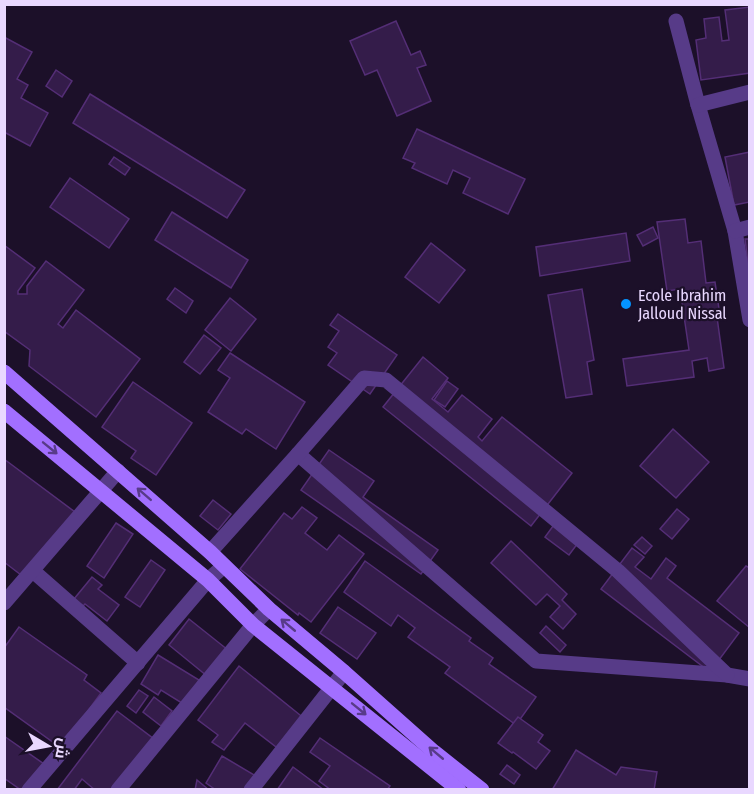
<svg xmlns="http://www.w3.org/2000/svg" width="754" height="794" viewBox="0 0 754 794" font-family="'Fira Sans Condensed',Cairo,sans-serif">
<rect width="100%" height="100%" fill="#1c1029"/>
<!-- building -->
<g fill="#341c4a" stroke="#542e76" stroke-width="1.5">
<path d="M750 7V73L701 80 696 40 706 38 704 19 719 17 722 41 729 40 725 10Z"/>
<path d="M396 21 411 55 420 51 426 65 417 68 431 101 397 116 377 70 365 75 350 41Z"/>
<path d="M4 37 32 52 17 79 28 85 21 98 48 113 30 146 4 132Z"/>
<path d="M56 70 72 81 62 97 46 86Z"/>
<path d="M90 94 245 190 227 218 73 123Z"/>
<path d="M417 129 525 179 508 214 463 193 470 178 453 170 447 184 412 168 415 163 403 158Z"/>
<path d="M750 152V202L734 205 725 157Z"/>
<path d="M114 157 130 168 125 175 109 164Z"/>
<path d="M70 178 129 219 109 248 50 207Z"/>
<path d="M172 212 248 260 231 288 155 240Z"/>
<path d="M685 219 688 243 701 241 706 283 715 282 719 309 716 310 724 368 709 371 707 358 692 361 694 377 627 386 623 359 689 350 680 289 667 291 657 222Z"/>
<path d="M653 227 658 238 643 246 637 235Z"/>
<path d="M626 233 630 261 540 276 536 247Z"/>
<path d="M745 239H750V280Z"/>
<path d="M431 243 465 270 439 303 405 277Z"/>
<path d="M4 245 35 268 18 291V294H27V286L46 261 84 290 58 324 63 328 76 310 140 359 96 417 29 366 30 350 4 331Z"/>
<path d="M175 288 193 301 186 313 167 299Z"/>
<path d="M582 289 594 360 587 362 592 394 566 398 548 295Z"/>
<path d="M230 298 256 319 231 351 205 330Z"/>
<path d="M338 314 397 355 370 394 328 365 337 353 328 347 339 331 330 325Z"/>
<path d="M204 335 221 348 200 374 184 362Z"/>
<path d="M230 353 305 402 276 449 246 429 242 434 208 412 230 378 218 370Z"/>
<path d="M423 357 448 378 432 399 448 412 462 395 492 419 478 437 482 441 502 417 572 473 531 526 383 407Z"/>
<path d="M447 381 458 389 445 407 434 400Z"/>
<path d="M133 382 192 423 156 475 131 458 136 451 102 427Z"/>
<path d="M673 429 709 462 676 498 640 466Z"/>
<path d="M329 450 374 481 363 497 438 550 421 574 301 490Z"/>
<path d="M4 459 75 512 25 578 4 562Z"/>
<path d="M213 500 231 514 218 530 200 516Z"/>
<path d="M302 507 317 518 305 533 327 550 339 535 364 554 311 622 299 613 298 615 240 569 284 513 292 519Z"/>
<path d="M677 509 689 519 672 539 660 529Z"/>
<path d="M556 522 581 539 569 555 545 537Z"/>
<path d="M116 523 133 534 104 578 87 566Z"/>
<path d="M642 537 652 546 645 554 634 545Z"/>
<path d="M511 541 567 594 562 600 576 614 563 629 550 617 560 606 547 594 536 605 491 563Z"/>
<path d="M632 548 644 557 635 567 651 579 666 558 676 566 667 578 739 633 710 672 601 589Z"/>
<path d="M151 560 165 570 140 607 125 597Z"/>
<path d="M365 561 471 638 469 641 493 658 489 664 536 697 516 725 445 673 450 667 408 637 415 628 398 615 391 626 344 592Z"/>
<path d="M746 566 750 568V628L717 601Z"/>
<path d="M92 577 102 585 98 589 119 605 107 621 85 604 83 606 74 599Z"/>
<path d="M338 607 376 633 357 659 320 633Z"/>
<path d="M189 619 228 650 207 676 169 645Z"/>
<path d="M546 626 566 645 560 652 540 633Z"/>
<path d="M19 627 87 675 84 680 101 693 61 748 4 707V648Z"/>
<path d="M158 655 199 680 185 705 161 690 158 695 141 684Z"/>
<path d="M239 666 305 719 280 750 245 723 224 750 212 742 218 735 198 720Z"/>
<path d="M139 690 148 696 136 713 127 706Z"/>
<path d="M154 697 172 711 161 726 143 712Z"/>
<path d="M117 711 154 739 116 790H95L82 779 74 790H57Z"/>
<path d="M518 717 543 735 538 742 550 751 536 769 513 752 512 753 498 743Z"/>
<path d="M4 736 44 764 26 790H21L4 778Z"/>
<path d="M320 738 390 786 387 790H331L319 781 330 766 310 752Z"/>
<path d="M576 750 616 775 621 767 657 772 654 790H552Z"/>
<path d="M222 756 256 776 248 790H216L206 783Z"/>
<path d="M507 765 520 775 514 784 500 774Z"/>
<path d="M293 767 324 790H277Z"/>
<path d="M197 780 209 790H195Z"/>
</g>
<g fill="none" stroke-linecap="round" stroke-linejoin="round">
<!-- minor -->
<g stroke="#573b88" stroke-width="15">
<path d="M676 21 698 105 735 231 750 320"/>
<path d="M698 105 750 92"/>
<path d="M735 231 750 227"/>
<path d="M298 454 536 661 727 675 750 679"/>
<path d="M210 552 298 454 364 378 386 380 618 571 727 675"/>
<path d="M33 571 138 663"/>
<path d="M4 603 118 471"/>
<path d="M29 790 208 580 224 566"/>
<path d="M118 790 253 625 269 609"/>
<path d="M251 790 344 672"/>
</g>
<!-- secondary -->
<g stroke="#a26fff" stroke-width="15">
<path d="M4 372 210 552 269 609 344 672 434 752 482 790"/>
<path d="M4 411 208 580 253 625 459 790"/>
</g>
</g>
<!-- one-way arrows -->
<defs><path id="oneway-shaft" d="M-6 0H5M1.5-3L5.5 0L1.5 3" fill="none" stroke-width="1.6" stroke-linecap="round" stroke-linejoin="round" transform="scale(1.5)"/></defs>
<g stroke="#583b89">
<use href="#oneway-shaft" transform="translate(50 448) rotate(39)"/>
<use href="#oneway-shaft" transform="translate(144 494) rotate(-139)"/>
<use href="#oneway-shaft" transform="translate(288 625) rotate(-140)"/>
<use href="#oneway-shaft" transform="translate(359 709) rotate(39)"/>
<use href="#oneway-shaft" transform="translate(436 753) rotate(-140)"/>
</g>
<!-- markers -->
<circle fill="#0493ff" stroke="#1c1029" stroke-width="2" cx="626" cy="304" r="6"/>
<g text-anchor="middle" stroke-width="4.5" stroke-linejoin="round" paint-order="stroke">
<!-- poi labels -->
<g font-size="16" fill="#e9d8ff" stroke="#1c1029" text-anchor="start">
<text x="638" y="301">Ecole Ibrahim<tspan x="638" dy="18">Jalloud Nissal</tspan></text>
</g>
</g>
<!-- border -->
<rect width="754" height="794" fill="none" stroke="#e9d8ff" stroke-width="12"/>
<!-- north arrow -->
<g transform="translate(48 746) rotate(100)" stroke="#1c1029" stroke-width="4.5" paint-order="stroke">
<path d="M0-4.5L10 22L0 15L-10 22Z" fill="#e9d8ff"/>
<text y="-9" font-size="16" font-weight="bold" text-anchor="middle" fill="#e9d8ff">ش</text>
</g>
</svg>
